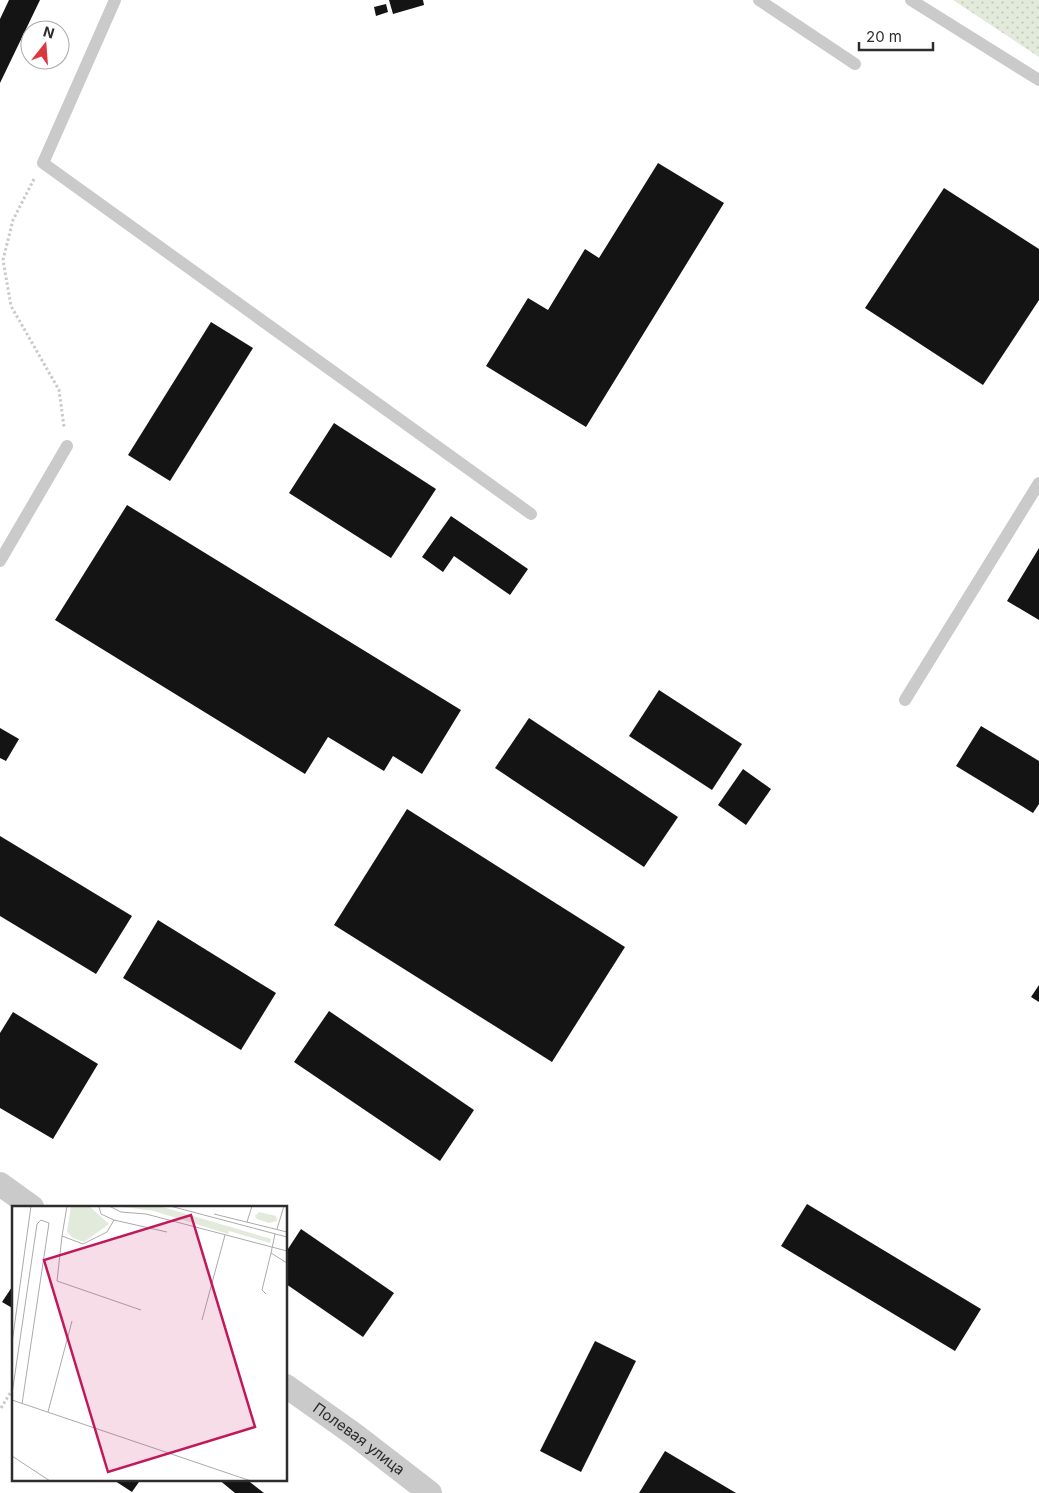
<svg xmlns="http://www.w3.org/2000/svg" width="1039" height="1493" viewBox="0 0 1039 1493" font-family="Inter,sans-serif">
<defs>
<pattern id="grass-dots" width="8" height="8" patternUnits="userSpaceOnUse" patternTransform="scale(1.25)"><rect width="8" height="8" fill="#e2eadb"/><path d="M2 2h.1M6 6h.1" fill="none" stroke="#c2c9bc" stroke-width="1.8" stroke-linecap="round"/></pattern>
</defs>
<rect width="100%" height="100%" fill="#fff"/>
<!-- grass -->
<path fill="url(#grass-dots)" d="M953 0H1039V57Z"/>
<!-- building -->
<g fill="#141414">
<path d="M9 0H40L0 83V19Z"/>
<path d="M389 0H423L424 5 393 14Z"/>
<path d="M386 4 388 12 376 16 374 7Z"/>
<path d="M658 163 724 203 586 427 486 366 528 298 548 310 585 249 599 258Z"/>
<path d="M944 188 1039 249V300L983 385 865 308Z"/>
<path d="M211 322 253 348 170 481 128 455Z"/>
<path d="M334 423 436 489 391 558 289 493Z"/>
<path d="M127 505 461 710 422 774 393 756 384 771 328 737 305 774 55 620Z"/>
<path d="M451 516 528 569 510 595 454 556 443 572 422 557Z"/>
<path d="M1039 548V620L1007 601Z"/>
<path d="M659 690 742 744 712 790 629 736Z"/>
<path d="M529 718 678 817 644 867 495 768Z"/>
<path d="M981 726 1039 761V804L1033 813 956 766Z"/>
<path d="M0 728 19 739 6 761 0 758Z"/>
<path d="M743 769 771 789 746 825 718 805Z"/>
<path d="M407 809 625 947 552 1062 334 925Z"/>
<path d="M0 836 132 916 96 974 0 916Z"/>
<path d="M158 920 276 993 241 1050 123 978Z"/>
<path d="M1039 985V1002L1031 997Z"/>
<path d="M329 1011 474 1110 440 1161 294 1062Z"/>
<path d="M13 1012 98 1064 53 1139 0 1108V1033Z"/>
<path d="M807 1204 981 1309 955 1351 781 1246Z"/>
<path d="M301 1229 394 1293 363 1337 286 1284V1252Z"/>
<path d="M14 1284V1309L2 1302Z"/>
<path d="M595 1341 636 1361 581 1472 540 1451Z"/>
<path d="M665 1451 736 1493H639Z"/>
<path d="M112 1479H141L132 1492Z"/>
<path d="M218 1479H246L264 1493H235Z"/>
</g>
<g fill="none" stroke-linecap="round" stroke-linejoin="round">
<!-- path -->
<g stroke="#cacaca" stroke-width="3" stroke-dasharray="2.5 2.5" stroke-linecap="butt">
<path d="M34 179 13 220 3 260 11 306 59 390 64 427"/>
<path d="M1 1408 14 1387"/>
</g>
<!-- service -->
<g stroke="#cacaca" stroke-width="12">
<path d="M115 0 43 163 531 514"/>
<path d="M759 0 855 64"/>
<path d="M911 0 1039 80"/>
<path d="M0 561 67 446"/>
<path d="M905 700 1039 483"/>
</g>
<!-- minor -->
<g stroke="#cacaca" stroke-width="24">
<path d="M0 1184 32 1207"/>
<path id="s1" d="M286 1386 355 1435 430 1493"/>
</g>
</g>
<g text-anchor="middle" stroke-width="5" stroke-linejoin="round" paint-order="stroke">
<!-- street labels -->
<g font-size="15" fill="#2d2d2d" stroke="#fff">
<text dy="5" stroke="none"><textPath href="#s1" startOffset="90">Полевая улица</textPath></text>
</g>
</g>
<!-- overview -->
<g transform="translate(12 1206)">
<rect width="275" height="275" fill="#fff"/>
<path d="M59 0H77L97 18 72 36 61 32 55 26ZM105 0H147L259 33 258 37 217 25 216 28 142 5Z" fill="#e2eadb"/>
<path d="M247 6 264 10 265 15 257 17 245 13 243 10Z" fill="#e2eadb"/>
<path fill="none" stroke="#ababab" stroke-width="1" d="M55 0 50 30 71 38 95 26 102 14M97 0 109 6 134 8 275 45M158 0 275 31M87 1 89 8 102 14 155 26M202 8 275 26M235 16 240 0M265 23 272 0M263 28 259 47 275 57M50 30 45 75 129 104M254 88 250 84 259 47M190 114 213 29M0 137 19 0M0 188 25 18 29 14 37 17 10 198M0 194 239 275M36 206 60 115M0 250 38 275"/>
<path fill="#c2185b" fill-opacity="0.15" stroke="#c2185b" stroke-width="2.5" d="M179 9 243 221 96 266 32 54Z"/>
<rect width="275" height="275" fill="none" stroke="#2d2d2d" stroke-width="2.5"/>
</g>
<!-- north arrow -->
<g transform="translate(45 45) rotate(17)"><circle r="24" fill="#ffffff" stroke="#ababab"/>
<path d="M0-4L9 19L0 12L-9 19Z" fill="#db373e"/>
<text y="-8" font-size="14" font-weight="bold" text-anchor="middle" fill="#2d2d2d">N</text>
</g>
<!-- scale -->
<path d="M859 42v8h74v-8" fill="none" stroke="#2d2d2d" stroke-width="2.5"/>
<text x="866" y="42" font-size="15" fill="#2d2d2d" stroke="#ffffff" stroke-width="4" paint-order="stroke">20 m</text>
</svg>
